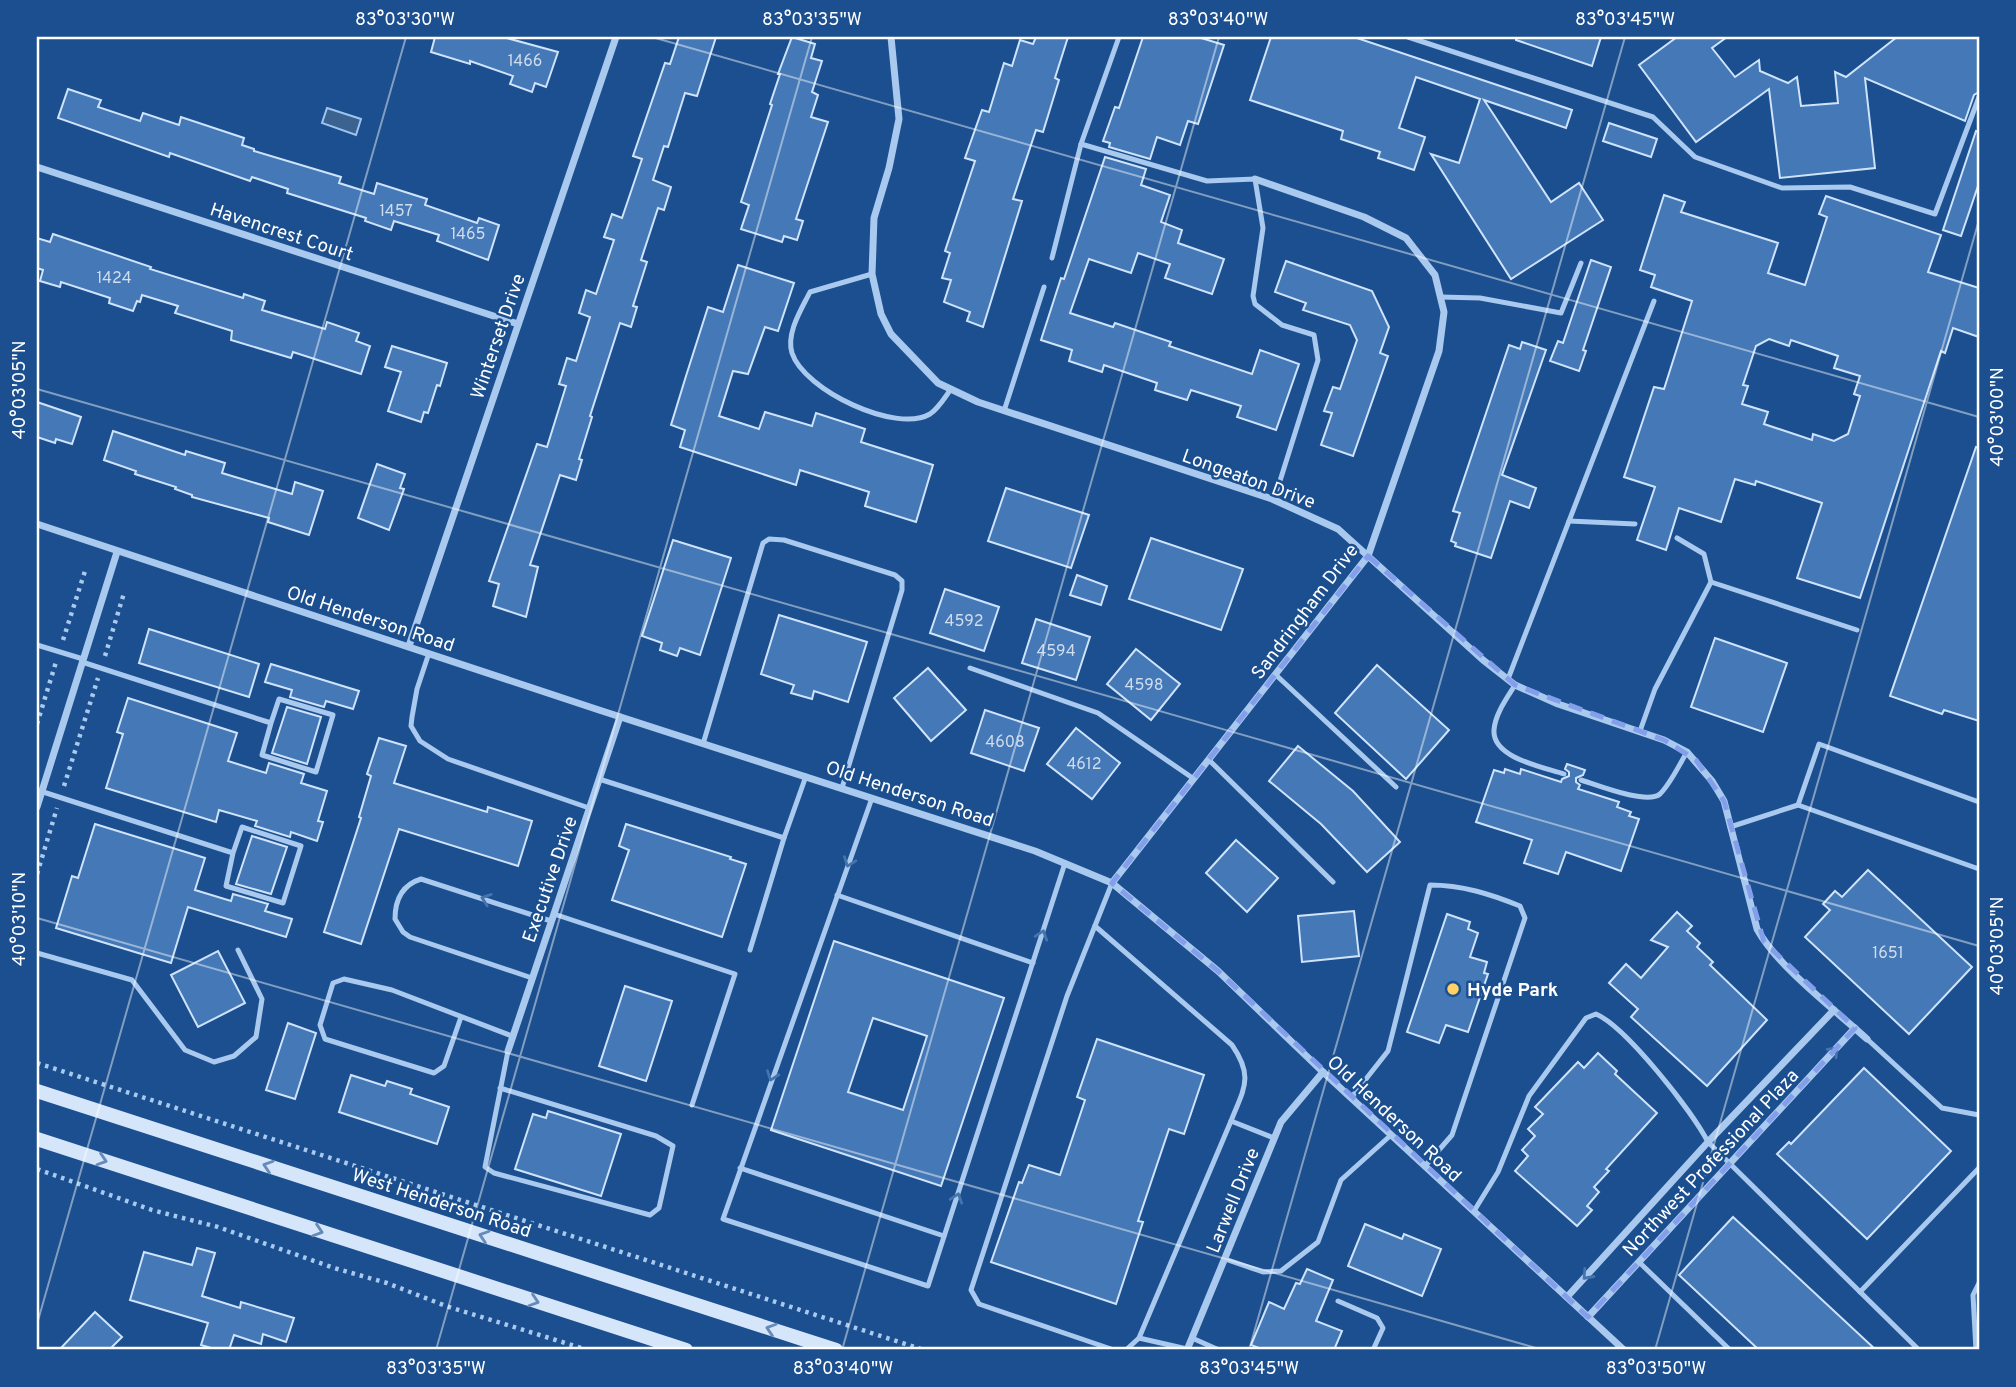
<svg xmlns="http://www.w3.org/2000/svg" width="2016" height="1387" viewBox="0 0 2016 1387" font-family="Overpass,sans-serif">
<rect width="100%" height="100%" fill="#1b4f8f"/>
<!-- water -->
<path fill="#3c6290" stroke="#9cc4f0" stroke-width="2" d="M327 108 361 119 356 135 322 123Z"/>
<!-- building -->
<g fill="#4478b7" stroke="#cfe3fa" stroke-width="2" fill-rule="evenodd">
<path d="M435 37H503L558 52 546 87 535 83 532 92 510 84 513 76 470 61V64L431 52Z"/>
<path d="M679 37H716L697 96 685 93 668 147 664 146 653 180 671 187 664 210 658 208 641 260 647 262 633 306 637 307 631 327 620 323 590 416 592 417 579 459 582 460 576 480 560 475 530 565 538 567 526 617 493 606 499 584 489 581 537 444 547 447 566 386 559 384 567 358 576 361 590 317 579 313 586 290 596 294 614 240 604 237 612 214 622 218 642 159 633 156 665 63 670 64Z"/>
<path d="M792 37 815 44 811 58 822 61 812 92 818 95 811 117 828 122 796 219 803 221 797 240 784 236 782 242 741 229 749 205 741 202 772 105 770 104 780 74H778Z"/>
<path d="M1036 37H1068L1055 78 1059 80 1043 132 1036 130 1013 199 1022 201 983 327 967 321 970 312 944 302 951 280 942 278 950 253 945 251 975 161 965 158 982 110 989 112 1004 63 1012 66 1020 40 1033 44Z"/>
<path d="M1143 37H1198L1224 45 1198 124 1188 121 1180 145 1157 137 1150 159 1109 147 1110 143 1103 141 1115 107 1119 108Z"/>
<path d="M1271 37H1354L1572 110 1566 128 1484 100 1551 202 1579 183 1603 220 1511 279 1431 154 1459 163 1480 99 1416 77 1399 128 1425 137 1414 170 1378 158 1380 152 1341 139 1343 131 1250 100Z"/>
<path d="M1516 37H1601L1592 66 1516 40Z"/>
<path d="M1677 37H1727L1712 48 1735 77 1759 60 1760 71 1788 83 1797 77 1801 106 1838 103 1835 72 1846 77 1897 37H1979V92L1974 95 1965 121 1865 78 1875 168 1780 178 1769 89 1696 142 1639 65Z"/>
<path d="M68 89 101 100 98 107 140 121 143 113 179 125 181 117 244 138 242 145 254 149V151L341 177 339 183 374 194 377 183 427 199 425 205 477 223 479 218 499 225 488 260 437 241 439 235 394 221 391 230 365 221 366 218 287 193 288 189 252 177 250 181 170 153 169 157 58 118Z"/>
<path d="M1609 123 1657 139 1651 157 1603 141Z"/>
<path d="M1976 131 1979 132V183L1961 236 1943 230Z"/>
<path d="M1105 157 1146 169 1141 185 1170 195 1161 222 1182 230 1178 243 1224 259 1212 294 1165 278 1170 264 1138 253 1131 273 1089 259 1070 313 1113 327 1115 323 1171 342 1169 346 1252 374 1260 350 1299 364 1276 430 1237 417 1241 406 1191 390 1187 400 1155 390 1157 383 1104 365 1102 372 1069 361 1072 350 1041 340 1061 278 1064 279Z"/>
<path d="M1664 195 1685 202 1681 212 1778 243 1768 273 1805 285 1827 217 1819 214 1826 196 1941 235 1928 272 1979 288V337L1953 328 1945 353 1941 351 1860 598 1797 578 1822 503 1756 481 1755 485 1735 479 1721 522 1679 508 1666 550 1637 540 1655 487 1624 477 1654 387 1664 389 1692 301 1651 287 1655 275 1640 270ZM1769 339 1789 346 1791 340 1838 356 1834 368 1860 376 1854 394 1860 396 1848 434 1834 441 1813 434 1812 440 1764 424 1768 412 1742 404 1748 386 1743 385 1756 346Z"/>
<path d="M53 234 151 267 150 269 243 298 244 294 265 301 262 310 325 329 327 322 359 333 356 341 370 346 361 374 293 352 291 358 231 340 232 331 175 313 178 306 142 295 140 302 137 301 133 311 109 303 110 298 61 282 60 287 40 281 43 270 37 268V238L50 242Z"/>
<path d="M1591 260 1611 267 1583 350 1586 351 1579 371 1550 361 1558 341 1563 343Z"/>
<path d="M1286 261 1372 291 1389 327 1380 353 1388 356 1353 456 1321 445 1332 413 1324 411 1333 387 1340 389 1357 340 1350 325 1303 310 1306 303 1275 292Z"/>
<path d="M738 265 794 283 778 331 765 327 748 374 733 371 719 416 759 429 765 412 812 426 816 413 865 429 861 442 933 465 916 522 865 506 869 492 800 470 796 485 680 447 685 430 671 425 686 376 708 307 723 312Z"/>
<path d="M1522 342 1546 350 1502 475 1536 488 1529 508 1510 501 1491 558 1455 546 1456 543 1451 541 1460 513 1453 511 1509 345 1520 349Z"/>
<path d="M392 346 447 363 440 386 437 385 428 413 424 412 421 422 388 411 401 372 385 367Z"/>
<path d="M37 402 81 417 72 444 56 439 55 443 37 437Z"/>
<path d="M113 431 185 455 186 451 225 463 222 473 292 494 295 482 323 491 309 535 268 522 269 518 192 497V495L175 489 176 487 135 474 136 471 104 460Z"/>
<path d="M1976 447 1979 448V721L1944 710 1942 714 1890 696Z"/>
<path d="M377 464 405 474 400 488 404 489 389 530 358 518Z"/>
<path d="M1006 488 1089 515 1071 568 988 541Z"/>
<path d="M1151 538 1243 569 1221 630 1129 599Z"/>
<path d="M673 540 731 558 700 655 680 648 677 656 660 650 662 643 642 636Z"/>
<path d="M1077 575 1107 586 1101 605 1070 595Z"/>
<path d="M945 589 999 607 984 651 930 633Z"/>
<path d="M779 615 867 642 848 702 814 691 812 699 791 693 794 685 761 674Z"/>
<path d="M1036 619 1090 637 1076 680 1022 663Z"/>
<path d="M149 629 259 664 249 697 139 663Z"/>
<path d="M1715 638 1787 663 1763 732 1691 707Z"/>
<path d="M1136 649 1180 684 1151 720 1107 684Z"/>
<path d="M271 664 359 691 353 709 326 701 324 707 290 697 292 690 265 682Z"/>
<path d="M1377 665 1449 730 1406 779 1335 713Z"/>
<path d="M928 668 966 710 931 741 894 698Z"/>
<path d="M128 698 237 733 228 761 266 773 269 763 304 774 301 783 327 791 318 821 323 822 317 841 291 832 290 837 255 826 257 821 219 810 216 822 106 788 123 734 117 732Z"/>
<path d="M287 707 321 717 307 764 272 753Z"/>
<path d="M985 710 1039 728 1024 771 971 753Z"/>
<path d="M1076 728 1120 763 1092 799 1047 764Z"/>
<path d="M379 738 406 746 394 783 487 812 488 807 532 821 518 866 399 829 361 944 324 932 361 818 359 817 371 776 367 774Z"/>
<path d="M1298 746 1353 791 1400 842 1367 872 1321 824 1269 781Z"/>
<path d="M1567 764 1585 770 1583 775 1576 778V782L1580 785 1578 789 1619 802 1617 807 1631 812 1629 816 1639 819 1621 871 1566 852 1558 874 1524 863 1532 840 1476 822 1494 770 1504 773 1505 769 1520 774 1521 769 1561 782 1562 779 1569 776V772L1565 769Z"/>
<path d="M95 824 205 858 195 890 231 901 233 894 268 904 265 911 292 919 286 937 188 907 171 963 56 928 72 876 78 878Z"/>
<path d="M626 824 731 857 730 859 746 864 722 937 612 900 629 850 619 846Z"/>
<path d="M252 836 287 847 271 894 236 884Z"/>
<path d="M1236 840 1278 878 1247 912 1206 873Z"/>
<path d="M1868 870 1972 967 1909 1034 1805 937 1830 910 1823 904 1835 891 1842 897Z"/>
<path d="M1354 911 1359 956 1302 962 1298 916Z"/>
<path d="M1677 912 1692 926 1687 931 1700 943 1697 947 1713 962 1710 965 1767 1020 1707 1086 1631 1017 1638 1009 1609 983 1626 964 1641 978 1668 947 1651 940Z"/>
<path d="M1447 914 1470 922 1468 929 1478 933 1470 957 1487 962 1484 973 1488 974 1468 1032 1446 1025 1439 1043 1407 1032Z"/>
<path d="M834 941 1004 998 941 1186 771 1130ZM873 1018 927 1036 903 1110 848 1092Z"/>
<path d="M218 951 245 1003 198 1027 171 975Z"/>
<path d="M625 986 672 1001 646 1081 599 1066Z"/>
<path d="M288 1023 316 1033 295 1099 266 1090Z"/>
<path d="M1097 1039 1204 1075 1184 1134 1169 1129 1138 1221 1143 1222 1116 1304 991 1262 1019 1182 1022 1183 1029 1165 1060 1175 1085 1100 1077 1097Z"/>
<path d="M1598 1053 1617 1071 1615 1074 1657 1113 1606 1169 1609 1171 1594 1187 1599 1192 1587 1206 1592 1210 1577 1226 1515 1171 1528 1156 1522 1150 1535 1136 1528 1129 1543 1114 1535 1107 1578 1062 1584 1068Z"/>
<path d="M1864 1068 1951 1151 1867 1239 1777 1154 1789 1142 1791 1144Z"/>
<path d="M351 1075 385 1086 387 1081 412 1089 410 1094 449 1107 437 1144 339 1112Z"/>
<path d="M548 1111 621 1134 601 1196 515 1169 533 1114 546 1118Z"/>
<path d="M1733 1217 1876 1350H1759L1679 1275Z"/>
<path d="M1365 1224 1402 1239 1404 1234 1441 1249 1422 1296 1348 1266Z"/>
<path d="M197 1248 215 1253 202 1296 240 1308 241 1302 294 1318 286 1342 263 1334 261 1344 234 1335 229 1350H218L201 1345 208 1323 130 1300 144 1252 192 1265Z"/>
<path d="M1307 1269 1333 1280 1316 1321 1342 1331 1334 1350H1264L1251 1345 1269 1302 1284 1309 1296 1283 1300 1284Z"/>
<path d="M95 1312 122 1337 109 1350H59Z"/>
</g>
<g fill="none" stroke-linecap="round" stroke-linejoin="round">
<!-- path -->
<g stroke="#a9c9ee" stroke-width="4.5" stroke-dasharray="3.5 5" stroke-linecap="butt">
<path d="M63 640 85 571"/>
<path d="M105 656 124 593"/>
<path d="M37 724 56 662"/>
<path d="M64 786 98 678"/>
<path d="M37 874 57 808"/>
<path d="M37 1063 924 1350"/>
<path d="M37 1169 152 1210 218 1227 334 1268 387 1283 446 1306 588 1350"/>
</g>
<!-- service -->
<g stroke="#a9c9ee" stroke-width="5">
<path d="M1408 37 1653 117 1695 157 1782 188 1850 187 1935 214 1979 97"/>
<path d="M1081 144 1207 181 1255 179 1263 228 1253 296 1255 304 1282 325 1314 335 1318 360 1274 500"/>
<path d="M1052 258 1081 144 1119 37"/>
<path d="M872 274 810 292C801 310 786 333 792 353 804 390 896 434 930 414 939 408 945 397 951 389"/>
<path d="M1440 297 1480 298 1561 313 1581 263"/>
<path d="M1004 411 1044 287"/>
<path d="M1569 521 1635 524"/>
<path d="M1677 538 1704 554 1711 582"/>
<path d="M37 645 83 659"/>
<path d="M429 653 417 689 412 717 411 726 420 741 448 759 589 808"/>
<path d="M82 662 271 723 279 699 333 715 316 772 262 755 271 723"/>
<path d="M970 668 1098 713 1194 779"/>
<path d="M1276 675 1396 787"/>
<path d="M1508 679 1654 301"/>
<path d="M1515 685C1507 698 1495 714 1494 730 1492 758 1543 767 1564 774"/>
<path d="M1640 731 1655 689 1711 582 1857 630"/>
<path d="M703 744 763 543 769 539 784 540 895 575 902 581V590L842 788"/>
<path d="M1209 760 1333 882"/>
<path d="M599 779 784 838 806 776"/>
<path d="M1581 780C1597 785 1647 805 1660 794 1671 783 1679 765 1687 752"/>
<path d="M37 790 233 853 242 827 301 846 283 903 226 886 233 853"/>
<path d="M872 798 723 1219 928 1286 1065 863"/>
<path d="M1798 805 1819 744 1979 802"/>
<path d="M1730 827 1798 805 1979 869"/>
<path d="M1112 883 1067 996 971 1290 979 1304 1114 1350"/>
<path d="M837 895 1033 963"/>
<path d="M554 914 735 974 692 1105"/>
<path d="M1095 926 1232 1045C1254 1077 1244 1088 1231 1121L1274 1138"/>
<path d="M750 950 784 838"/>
<path d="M37 953 132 980 185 1050 214 1062 234 1056 256 1037 262 999 238 950"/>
<path d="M532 978 410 937 403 932 395 919C395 900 402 885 421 879L551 921"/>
<path d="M461 1017 444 1066 434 1073 325 1039 320 1025 333 983 344 979 392 990 512 1036"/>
<path d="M1867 1039 1942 1108 1979 1115"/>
<path d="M500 1088 656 1136 673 1146 659 1208 650 1215 494 1173 485 1167 508 1051"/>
<path d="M1351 1098 1388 1051 1430 885C1462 885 1490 894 1520 906L1525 918 1452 1135 1425 1166"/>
<path d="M740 1168 944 1236"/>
<path d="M1474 1211 1498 1172 1529 1096 1586 1018 1596 1014C1626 1027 1692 1111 1708 1142L1919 1350"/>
<path d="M1225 1259 1263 1272 1281 1271 1318 1242 1341 1180 1391 1135"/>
<path d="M1639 1262 1730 1350"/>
<path d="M1860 1292 1979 1168"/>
<path d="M1338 1301 1377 1318 1383 1328 1373 1350"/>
<path d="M1139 1338 1231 1121"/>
<path d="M1192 1338 1219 1350"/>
<path d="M1126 1350 1139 1338 1187 1349"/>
<path d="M1976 1350 1973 1295 1979 1283"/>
</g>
<!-- minor -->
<g stroke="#a9c9ee" stroke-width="7">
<path d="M891 37 899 119 889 168 874 218 872 274 881 314 891 334 938 383 978 402 1272 499 1338 529 1483 660 1515 685 1558 704 1664 740 1687 752 1712 781 1724 801 1757 929C1778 967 1834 1009 1867 1039"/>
<path d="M37 167 518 324"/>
<path d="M37 524 599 710 1035 851 1112 883 1218 971 1323 1072 1624 1350"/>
<path d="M409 646 616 37"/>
<path d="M37 807 117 552"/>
<path d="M1112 883 1368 556 1439 351 1444 312 1435 275 1406 238 1364 217 1255 179"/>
<path d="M508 1051 620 717"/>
<path d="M1567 1297 1708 1142 1834 1010"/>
<path d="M1588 1317 1855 1028"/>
<path d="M1187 1350 1281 1122 1323 1072"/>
</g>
<!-- secondary -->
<g stroke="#d6e6fa" stroke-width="14">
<path d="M37 1091 836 1350"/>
<path d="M37 1139 686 1350"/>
</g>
</g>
<!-- one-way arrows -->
<defs><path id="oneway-chevron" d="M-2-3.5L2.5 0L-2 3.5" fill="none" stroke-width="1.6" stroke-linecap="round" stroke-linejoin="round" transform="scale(1.75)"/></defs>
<g stroke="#4674ac">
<use href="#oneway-chevron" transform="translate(849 862) rotate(110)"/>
<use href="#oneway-chevron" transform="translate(486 899) rotate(-161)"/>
<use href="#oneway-chevron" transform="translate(1042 935) rotate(-72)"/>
<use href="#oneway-chevron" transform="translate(1834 1051) rotate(-47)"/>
<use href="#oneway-chevron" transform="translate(772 1076) rotate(110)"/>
<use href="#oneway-chevron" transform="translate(957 1198) rotate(-72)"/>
<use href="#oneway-chevron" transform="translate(1587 1275) rotate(132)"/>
</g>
<g stroke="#668bba">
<use href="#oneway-chevron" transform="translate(102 1160) rotate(18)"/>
<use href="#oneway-chevron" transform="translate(268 1166) rotate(-162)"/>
<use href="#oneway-chevron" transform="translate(318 1231) rotate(18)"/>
<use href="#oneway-chevron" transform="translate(484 1236) rotate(-162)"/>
<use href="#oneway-chevron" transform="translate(534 1301) rotate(18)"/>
<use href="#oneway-chevron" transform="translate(771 1329) rotate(-162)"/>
</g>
<!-- marked area -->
<path fill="none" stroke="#839eea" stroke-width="5" stroke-dasharray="14 9" stroke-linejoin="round" d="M1368 556 1515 685 1664 740 1696 760 1724 801 1764 942 1855 1028 1588 1317 1218 971 1112 883Z"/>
<!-- ticks -->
<path fill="none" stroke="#fff" stroke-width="2" stroke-opacity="0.45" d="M652 37 1979 417M37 389 1979 946M37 918 1543 1350M37 1324 406 37M436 1350 812 37M842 1350 1219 37M1249 1350 1625 37M1655 1350 1979 220"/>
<!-- markers -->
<circle fill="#ffd166" stroke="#1b4f8f" stroke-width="2.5" cx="1453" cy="989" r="7"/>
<g text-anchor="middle" stroke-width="5" stroke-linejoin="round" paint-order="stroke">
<!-- number labels -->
<g font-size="16" fill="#d0dded">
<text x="525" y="66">1466</text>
<text x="396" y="216">1457</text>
<text x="468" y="239">1465</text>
<text x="114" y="283">1424</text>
<text x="964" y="626">4592</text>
<text x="1056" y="656">4594</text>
<text x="1144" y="690">4598</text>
<text x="1005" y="747">4608</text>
<text x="1084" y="769">4612</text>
<text x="1888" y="958">1651</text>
</g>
<!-- street labels -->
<g font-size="19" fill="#fff" stroke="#1b4f8f">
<text transform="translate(282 231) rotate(18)" y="7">Havencrest Court</text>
<text transform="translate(497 336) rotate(-71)" y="7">Winterset Drive</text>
<text transform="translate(1249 478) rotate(20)" y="7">Longeaton Drive</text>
<text transform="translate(1304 611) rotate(-53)" y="7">Sandringham Drive</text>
<text transform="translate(371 618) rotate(18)" y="7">Old Henderson Road</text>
<text transform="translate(910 793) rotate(18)" y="7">Old Henderson Road</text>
<text transform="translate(549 879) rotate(-71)" y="7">Executive Drive</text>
<text transform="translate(1395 1118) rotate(43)" y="7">Old Henderson Road</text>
<text transform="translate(1710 1162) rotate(-47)" y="7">Northwest Professional Plaza</text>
<text transform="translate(1232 1200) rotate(-68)" y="7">Larwell Drive</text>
<text transform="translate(442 1202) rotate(18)" y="7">West Henderson Road</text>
</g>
<!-- poi labels -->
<g font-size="19" font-weight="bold" fill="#fff" stroke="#1b4f8f" text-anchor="start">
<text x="1467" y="996">Hyde Park</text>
</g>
</g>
<!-- border -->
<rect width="2016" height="1387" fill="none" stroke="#1b4f8f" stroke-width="77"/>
<rect x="38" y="38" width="1940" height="1310" fill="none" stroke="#fff" stroke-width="2.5"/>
<g font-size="18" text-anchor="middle" fill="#fff">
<text x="405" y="25">83°03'30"W</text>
<text x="812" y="25">83°03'35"W</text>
<text x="1218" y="25">83°03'40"W</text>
<text x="1625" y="25">83°03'45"W</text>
<text transform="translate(19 390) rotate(-90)" y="6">40°03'05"N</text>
<text transform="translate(1997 417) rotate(-90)" y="6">40°03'00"N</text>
<text transform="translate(19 919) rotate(-90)" y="6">40°03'10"N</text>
<text transform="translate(1997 946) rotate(-90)" y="6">40°03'05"N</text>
<text x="436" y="1374">83°03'35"W</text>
<text x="843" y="1374">83°03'40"W</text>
<text x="1249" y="1374">83°03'45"W</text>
<text x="1656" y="1374">83°03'50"W</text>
</g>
</svg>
